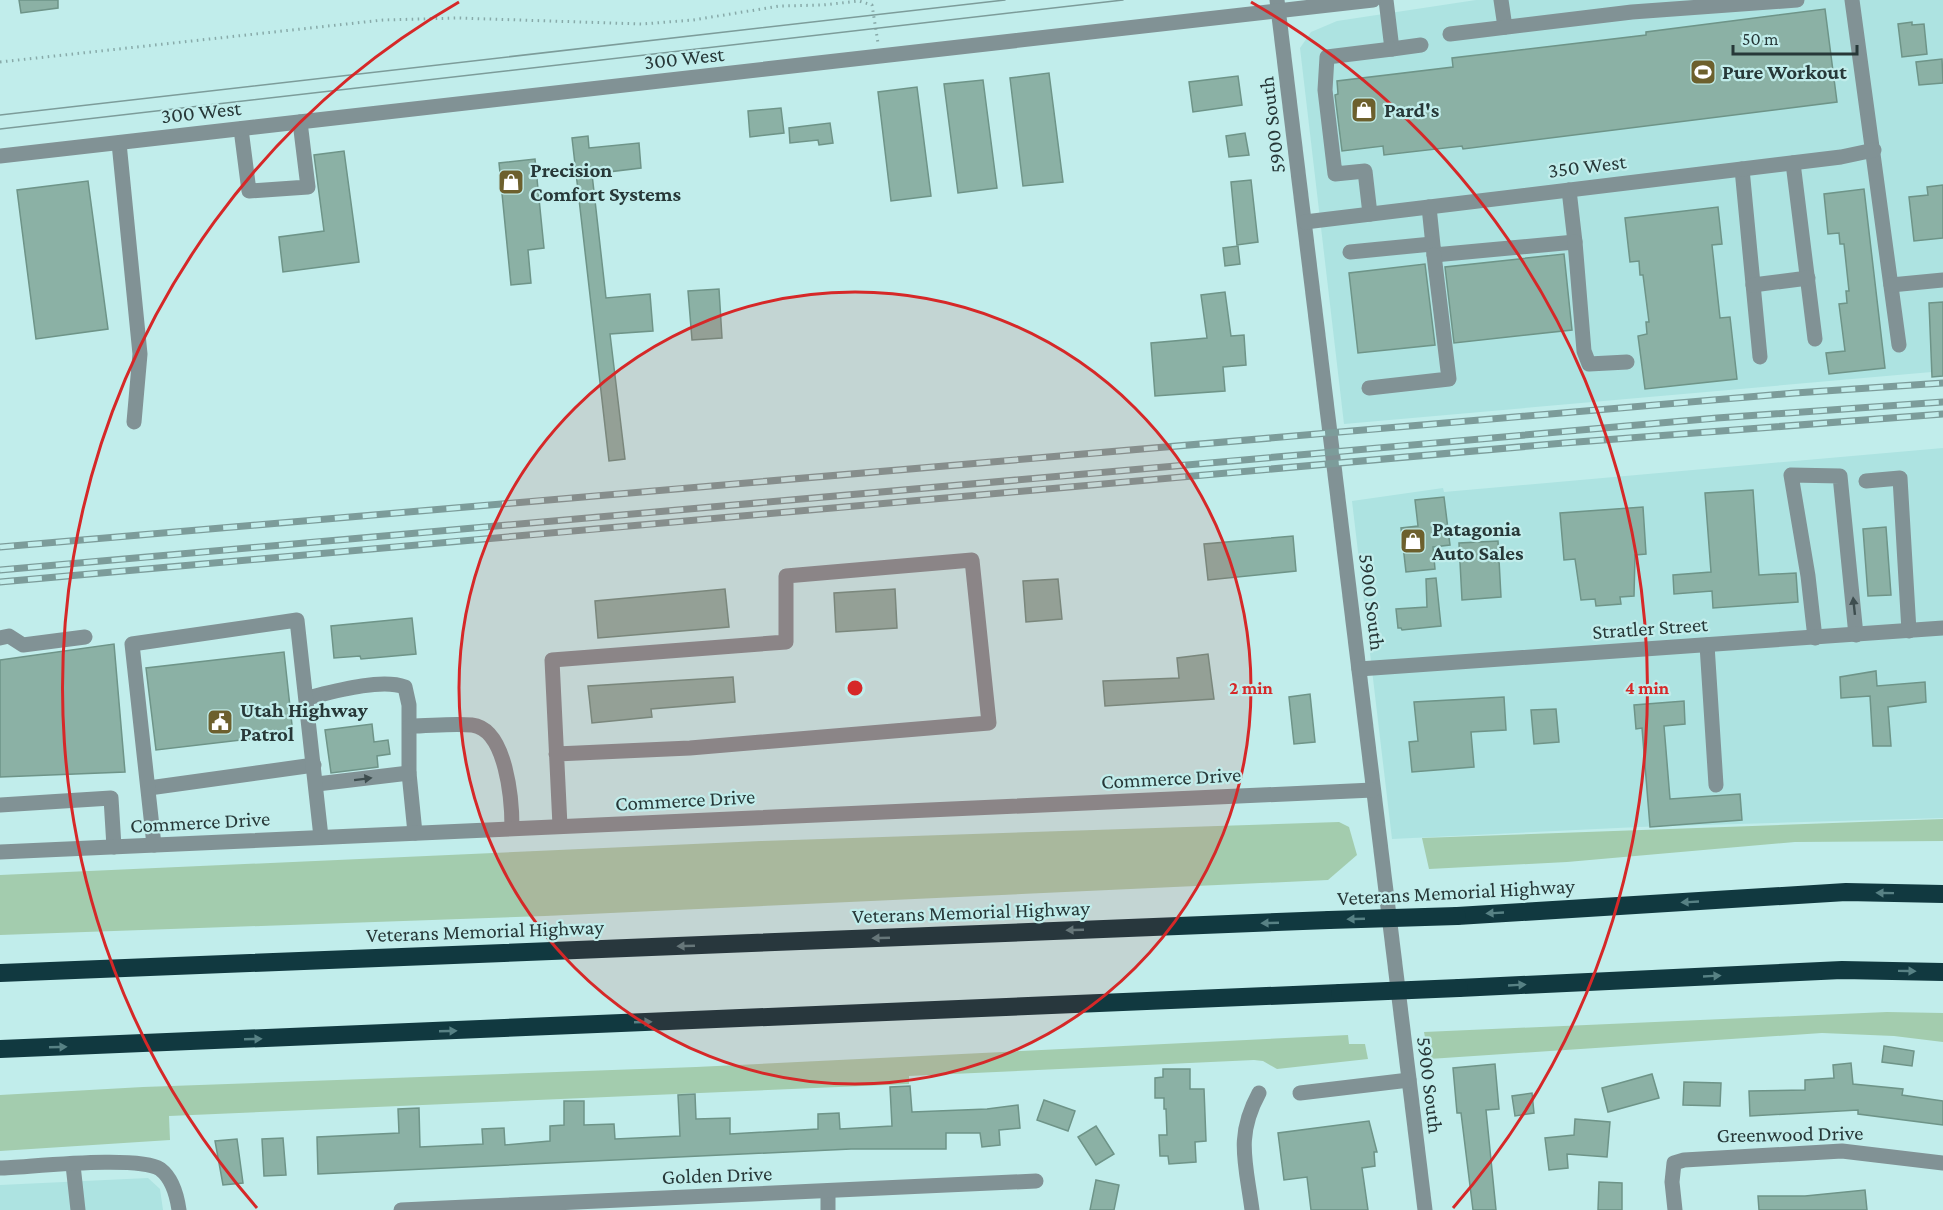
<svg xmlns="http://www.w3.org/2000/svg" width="1943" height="1210" viewBox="0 0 1943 1210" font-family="'Crimson Pro',serif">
<rect width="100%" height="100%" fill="#c1edeb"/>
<!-- built -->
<g fill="#ade3e1">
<path d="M1476 0H1943V371L1344 424 1300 48 1311 32 1337 21Z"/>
<path d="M1943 448V818L1638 827 1392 839 1352 501 1443 488 1444 492Z"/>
<path d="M148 1178 160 1189 163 1210H0V1185Z"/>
</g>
<!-- green -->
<g fill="#a3ccae">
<path d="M1943 819V841L1795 842 1567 862 1429 869 1422 838Z"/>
<path d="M1339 822 1349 827 1357 855 1328 880 545 916 0 935V875L761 841Z"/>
<path d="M1887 1012 1943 1013V1042L1894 1036 1822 1033 1429 1059 1424 1032Z"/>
<path d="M1348 1035 1349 1044H1365L1368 1059 1277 1069 1263 1061 1254 1060 909 1076V1084L169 1116 170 1140 0 1151V1095L143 1087 696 1067Z"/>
</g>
<!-- building -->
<g fill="#8bb1a5" stroke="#6e9488" stroke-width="1.5">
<path d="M19 0H58V8L21 13Z"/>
<path d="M1825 9 1837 102 1463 149 1462 146 1384 155 1383 146 1342 151 1335 95 1338 94 1337 81 1453 67 1452 58 1646 35V32Z"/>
<path d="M1912 22V25L1924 24 1927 54 1902 57 1898 24Z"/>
<path d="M1942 59 1943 83 1919 85 1916 62Z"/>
<path d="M1049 73 1063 182 1023 186 1010 78Z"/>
<path d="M1238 76 1242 105 1193 112 1189 82Z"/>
<path d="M983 80 997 188 958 193 944 84Z"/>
<path d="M917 87 931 196 891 201 878 92Z"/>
<path d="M781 108 784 133 750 137 748 111Z"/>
<path d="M830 123 833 143 819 145 818 140 790 143 789 128Z"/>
<path d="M1245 133 1249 155 1229 157 1226 136Z"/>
<path d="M588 136 589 148 639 143 641 168 592 174 606 298 650 294 653 331 610 334 625 459 609 461 572 138Z"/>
<path d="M344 151 359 262 283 272 279 237 324 231 314 155Z"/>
<path d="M535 159 544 248 528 250 531 283 511 285 499 163Z"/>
<path d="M1251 180 1258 242 1237 245 1231 182Z"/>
<path d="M88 181 108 329 36 339 17 190Z"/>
<path d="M1943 185V238L1914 241 1909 197 1928 195 1927 187Z"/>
<path d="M1864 189 1885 368 1829 374 1826 353 1845 351 1839 304 1847 303 1846 291H1849L1844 244H1840L1839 233 1828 234 1824 194Z"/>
<path d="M1718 207 1722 244 1712 245 1720 318 1730 317 1737 379 1645 389 1638 336 1647 334 1646 322H1649L1643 275H1640L1639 261 1630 262 1625 218Z"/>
<path d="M1238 246 1240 264 1225 266 1223 248Z"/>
<path d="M1564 254 1572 330 1454 343 1445 267Z"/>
<path d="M1425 264 1435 345 1358 353 1349 273Z"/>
<path d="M719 289 722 338 692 340 688 291Z"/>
<path d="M1225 292 1231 336 1244 335 1246 365 1223 367 1225 391 1155 396 1151 343 1207 338 1201 295Z"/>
<path d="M1943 302V376L1932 377 1929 303Z"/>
<path d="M1753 490 1759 575 1796 573 1798 602 1713 608 1712 591 1674 594 1673 575 1711 572 1705 493Z"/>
<path d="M1444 497 1450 545 1433 547 1435 569 1406 572 1401 528 1418 526 1415 500Z"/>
<path d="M1643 507 1646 554 1635 555 1634 596 1620 597 1621 604 1596 606 1595 599 1581 600 1575 559 1564 560 1560 513Z"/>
<path d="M1886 527 1891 595 1868 596 1863 529Z"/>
<path d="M1293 536 1296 571 1208 580 1204 544Z"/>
<path d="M1498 541 1501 597 1462 600 1459 543Z"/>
<path d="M1436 578 1441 626 1402 630 1401 628H1398L1396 609 1427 607 1426 579Z"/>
<path d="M1058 579 1062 619 1026 622 1023 581Z"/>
<path d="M725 589 729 627 598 638 595 601Z"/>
<path d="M895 589 897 628 836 632 834 593Z"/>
<path d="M412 618 416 654 361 659 360 656 334 658 331 626Z"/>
<path d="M114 644 125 772 0 777V660Z"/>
<path d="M284 652 293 734 156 750 146 668Z"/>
<path d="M1208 654 1214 699 1105 706 1103 681 1179 678 1177 658Z"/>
<path d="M1876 671 1877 686 1925 682 1926 702 1888 707 1891 746H1873L1870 696 1841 698 1840 677Z"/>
<path d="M733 677 735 702 651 709 652 717 592 723 588 686Z"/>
<path d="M1310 694 1315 742 1294 744 1289 697Z"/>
<path d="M1504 697 1506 730 1471 732 1474 767 1412 772 1409 742 1418 741 1414 702Z"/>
<path d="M1684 701 1685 724 1664 726 1670 799 1740 794 1742 820 1650 827 1642 728 1636 729 1634 705Z"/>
<path d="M1556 709 1559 742 1534 744 1531 710Z"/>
<path d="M372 724 374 742 388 740 390 754 377 756 378 767 331 773 325 730Z"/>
<path d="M1884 1046 1914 1051 1912 1066 1882 1062Z"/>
<path d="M1851 1063 1853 1084 1903 1089 1902 1095 1943 1101V1125L1858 1114V1110L1750 1116 1749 1091 1805 1090V1080L1834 1078 1833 1065Z"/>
<path d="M1495 1064 1499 1109 1486 1110 1496 1210H1473L1461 1113H1457L1453 1068Z"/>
<path d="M1163 1069H1190V1089H1204L1206 1141 1195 1142 1196 1162 1169 1164 1168 1156H1160L1159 1135H1167L1166 1109H1164V1098H1155V1078L1163 1077Z"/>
<path d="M1652 1074 1659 1098 1608 1112 1602 1088Z"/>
<path d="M1684 1082 1721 1083 1720 1106 1683 1105Z"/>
<path d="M910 1086 912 1112 987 1109 1018 1105 1020 1128 999 1130 1000 1145 982 1147 980 1133H946V1149H851L318 1174 317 1137 399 1133 398 1109 419 1108 420 1147 483 1144 482 1129 504 1128 505 1145 550 1141V1126L564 1125V1101H584V1125L614 1124 615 1139 680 1136 678 1095 695 1094 696 1119 730 1118V1134L818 1129V1114L839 1113 840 1129 892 1126 890 1087Z"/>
<path d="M1532 1093 1534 1113 1515 1116 1512 1096Z"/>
<path d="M1044 1100 1075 1111 1068 1131 1037 1120Z"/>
<path d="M1575 1119 1610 1122 1607 1157 1567 1154 1568 1168 1549 1170 1545 1138 1574 1135Z"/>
<path d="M1369 1121 1377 1152H1374L1375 1166 1362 1168 1368 1210H1311L1307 1177 1284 1180 1278 1133Z"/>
<path d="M1096 1126 1114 1154 1096 1165 1078 1137Z"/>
<path d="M283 1138 286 1175 264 1176 262 1139Z"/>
<path d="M237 1139 243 1183 223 1185 215 1141Z"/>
<path d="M1096 1180 1119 1185 1114 1210H1090Z"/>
<path d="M1599 1182 1622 1183V1210H1598Z"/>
<path d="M1865 1190 1867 1210H1759L1758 1196H1805Z"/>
</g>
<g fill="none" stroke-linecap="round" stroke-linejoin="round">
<!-- path -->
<path stroke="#88aaa9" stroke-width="3" stroke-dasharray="1.5 4.5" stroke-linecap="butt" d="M0 62 383 20 458 18 642 24 693 20 780 6 823 5 859 1 872 5 878 43"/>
<!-- minor -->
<g stroke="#819295" stroke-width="15">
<path d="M1277 0 1425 1210"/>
<path d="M1386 0 1392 49 1421 45"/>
<path d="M1501 0 1505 27"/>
<path d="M1852 0 1899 345"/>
<path d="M1450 34 1632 12 1797 0"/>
<path d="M241 129 249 191 308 187 300 122"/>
<path d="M119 143 140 354 134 422"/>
<path d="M0 156 1373 0"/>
<path d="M1793 163 1815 339"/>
<path d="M1742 169 1760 357"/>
<path d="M1429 207 1434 255 1575 242 1569 190"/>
<path d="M1370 214 1365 171 1335 174 1325 90 1327 57 1392 49"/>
<path d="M1305 222 1841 157 1874 150"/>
<path d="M1575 242 1584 351 1589 364 1627 362"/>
<path d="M1350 252 1432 244"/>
<path d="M1753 285 1808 278"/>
<path d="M1891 285 1943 280"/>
<path d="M1369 388 1449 379 1434 255"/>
<path d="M1866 481 1900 478 1909 631"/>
<path d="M0 638 9 636 23 645 85 637"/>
<path d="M1815 638 1808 576 1791 475 1840 476 1856 635"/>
<path d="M1707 645 1716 785"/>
<path d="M1359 669 1943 628"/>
<path d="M307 698C332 692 380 678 405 687L409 705V773L415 833"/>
<path d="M410 726C430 726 452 723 472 725 507 729 512 802 512 828"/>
<path d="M556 754 690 748 989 723 972 560 786 576V642L552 660 560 826"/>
<path d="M317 784 409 773"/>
<path d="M149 788 314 765"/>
<path d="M0 805 111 798 114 847"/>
<path d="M154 845 132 644 297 620 321 837"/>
<path d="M0 852 1373 790"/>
<path d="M1300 1093 1409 1080"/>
<path d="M73 1165 78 1210"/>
<path d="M0 1168C31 1167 138 1155 160 1169 172 1178 177 1196 179 1210"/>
<path d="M828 1191V1210"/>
<path d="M401 1210 1036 1181"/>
<path d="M1252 1210C1246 1163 1235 1137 1259 1093"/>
<path d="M1675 1210 1672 1182 1674 1163 1684 1160 1842 1151 1943 1163"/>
</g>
<!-- highway -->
<g stroke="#113940" stroke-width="18">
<path d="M1457 916 1846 892 1943 894"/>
<path d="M0 973 1329 920"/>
<path d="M1459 988 1842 970 1943 972"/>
<path d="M0 1049 1340 993"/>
</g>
<!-- tram -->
<g stroke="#7c9c9a" stroke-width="1.5">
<path d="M0 115 1005 0"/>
<path d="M0 129 1123 0"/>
</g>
<!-- rail casing -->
<g stroke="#7c9c9a" stroke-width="7">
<g id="rail">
<path d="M0 547 1795 393 1943 383"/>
<path d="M0 570 1717 418 1943 402"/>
<path d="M0 582 1564 443 1943 414"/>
</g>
</g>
<!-- rail -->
<use href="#rail" stroke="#c1edeb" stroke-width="4.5" stroke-dasharray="14" stroke-linecap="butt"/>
<!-- highway-bridge -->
<g stroke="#113940" stroke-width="18">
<path d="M1329 920 1457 916"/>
<path d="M1340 993 1459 988"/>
</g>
</g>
<!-- one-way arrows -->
<defs><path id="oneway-solid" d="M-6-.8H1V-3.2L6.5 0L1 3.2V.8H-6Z" transform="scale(1.5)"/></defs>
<g fill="#3e4e4f">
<use href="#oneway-solid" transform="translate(1854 606) rotate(-96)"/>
<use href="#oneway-solid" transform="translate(363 779) rotate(-7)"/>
</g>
<g fill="#578184">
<use href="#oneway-solid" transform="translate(1885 893) rotate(-179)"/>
<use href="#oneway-solid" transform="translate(1690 902) rotate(177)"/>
<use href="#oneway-solid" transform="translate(1495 913) rotate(177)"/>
<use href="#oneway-solid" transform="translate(1356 919) rotate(178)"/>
<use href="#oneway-solid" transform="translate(1270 923) rotate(178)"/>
<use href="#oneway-solid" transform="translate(1075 930) rotate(178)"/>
<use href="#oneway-solid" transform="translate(881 938) rotate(178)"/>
<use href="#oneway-solid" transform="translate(686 946) rotate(178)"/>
<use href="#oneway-solid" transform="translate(1907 971) rotate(1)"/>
<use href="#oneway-solid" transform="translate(1712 976) rotate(-3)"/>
<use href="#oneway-solid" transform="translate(1517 985) rotate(-3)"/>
<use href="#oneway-solid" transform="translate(643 1022) rotate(-2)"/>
<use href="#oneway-solid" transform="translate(448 1031) rotate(-2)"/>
<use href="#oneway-solid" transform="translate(253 1039) rotate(-2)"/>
<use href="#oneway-solid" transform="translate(58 1047) rotate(-2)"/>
</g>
<!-- distance rings -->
<circle cx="855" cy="688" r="396" fill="#d62828" fill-opacity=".12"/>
<g fill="none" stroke="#d62828" stroke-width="3">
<circle cx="855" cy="688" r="396"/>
<path d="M257 1208A792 792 0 0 1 459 2M1251 2A792 792 0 0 1 1453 1208"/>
</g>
<!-- icons -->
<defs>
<g id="stadium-square" transform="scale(1.35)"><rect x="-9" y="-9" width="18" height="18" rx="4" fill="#6d602d" stroke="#c1edeb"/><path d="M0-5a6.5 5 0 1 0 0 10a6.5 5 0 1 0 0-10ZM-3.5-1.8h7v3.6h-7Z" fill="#fff"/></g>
<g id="shop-square" transform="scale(1.35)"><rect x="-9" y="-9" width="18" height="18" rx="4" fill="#6d602d" stroke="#c1edeb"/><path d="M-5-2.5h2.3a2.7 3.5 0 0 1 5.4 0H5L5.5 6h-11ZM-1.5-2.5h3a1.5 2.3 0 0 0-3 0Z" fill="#fff"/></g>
<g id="civic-square" transform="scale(1.35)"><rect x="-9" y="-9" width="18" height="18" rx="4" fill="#6d602d" stroke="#c1edeb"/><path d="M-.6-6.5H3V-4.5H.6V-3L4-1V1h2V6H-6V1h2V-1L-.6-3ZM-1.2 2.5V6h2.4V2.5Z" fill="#fff"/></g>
</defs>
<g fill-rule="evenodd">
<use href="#stadium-square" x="1703" y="72"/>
<use href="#shop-square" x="1364" y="110"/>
<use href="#shop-square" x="511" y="182"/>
<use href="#shop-square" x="1413" y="541"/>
<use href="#civic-square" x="220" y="722"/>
</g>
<g text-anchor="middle" stroke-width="4.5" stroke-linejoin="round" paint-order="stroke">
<!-- street labels -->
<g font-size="21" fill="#273838" stroke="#c1edeb">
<text transform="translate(684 58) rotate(-6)" y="7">300 West</text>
<text transform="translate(201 112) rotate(-6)" y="7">300 West</text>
<text transform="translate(1272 125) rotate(-97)" y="7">5900 South</text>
<text transform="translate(1587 166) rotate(-7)" y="7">350 West</text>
<text transform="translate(1372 602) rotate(83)" y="7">5900 South</text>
<text transform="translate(1650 628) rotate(-4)" y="7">Stratler Street</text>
<text transform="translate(1171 778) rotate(-3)" y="7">Commerce Drive</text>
<text transform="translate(685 800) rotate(-3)" y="7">Commerce Drive</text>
<text transform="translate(200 822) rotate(-3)" y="7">Commerce Drive</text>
<text transform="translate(1456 892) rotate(-3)" y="7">Veterans Memorial Highway</text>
<text transform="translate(971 912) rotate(-2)" y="7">Veterans Memorial Highway</text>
<text transform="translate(485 931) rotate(-2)" y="7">Veterans Memorial Highway</text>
<text transform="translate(1430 1085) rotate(83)" y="7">5900 South</text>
<text transform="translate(1790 1134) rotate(-1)" y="7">Greenwood Drive</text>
<text transform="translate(717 1175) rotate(-2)" y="7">Golden Drive</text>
</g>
<!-- poi labels -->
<g font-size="21" font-weight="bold" fill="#273838" stroke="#c1edeb" text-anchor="start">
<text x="1722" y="79">Pure Workout</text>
<text x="1384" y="117">Pard's</text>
<text x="530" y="177">Precision<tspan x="530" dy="24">Comfort Systems</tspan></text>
<text x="1432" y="536">Patagonia<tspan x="1432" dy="24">Auto Sales</tspan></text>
<text x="240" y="717">Utah Highway<tspan x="240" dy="24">Patrol</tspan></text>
</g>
</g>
<circle cx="855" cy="688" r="9" fill="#d62828" stroke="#c1edeb" stroke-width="3"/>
<g font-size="18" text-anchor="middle" font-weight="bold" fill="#d62828" stroke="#c1edeb" stroke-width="4.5" stroke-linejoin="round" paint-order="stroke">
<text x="1251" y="694">2 min</text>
<text x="1647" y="694">4 min</text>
</g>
<!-- scale -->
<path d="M1733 45v9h124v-9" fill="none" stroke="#273838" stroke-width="3"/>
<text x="1742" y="45" font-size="18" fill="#273838" stroke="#c1edeb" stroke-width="4.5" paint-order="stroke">50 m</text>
</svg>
